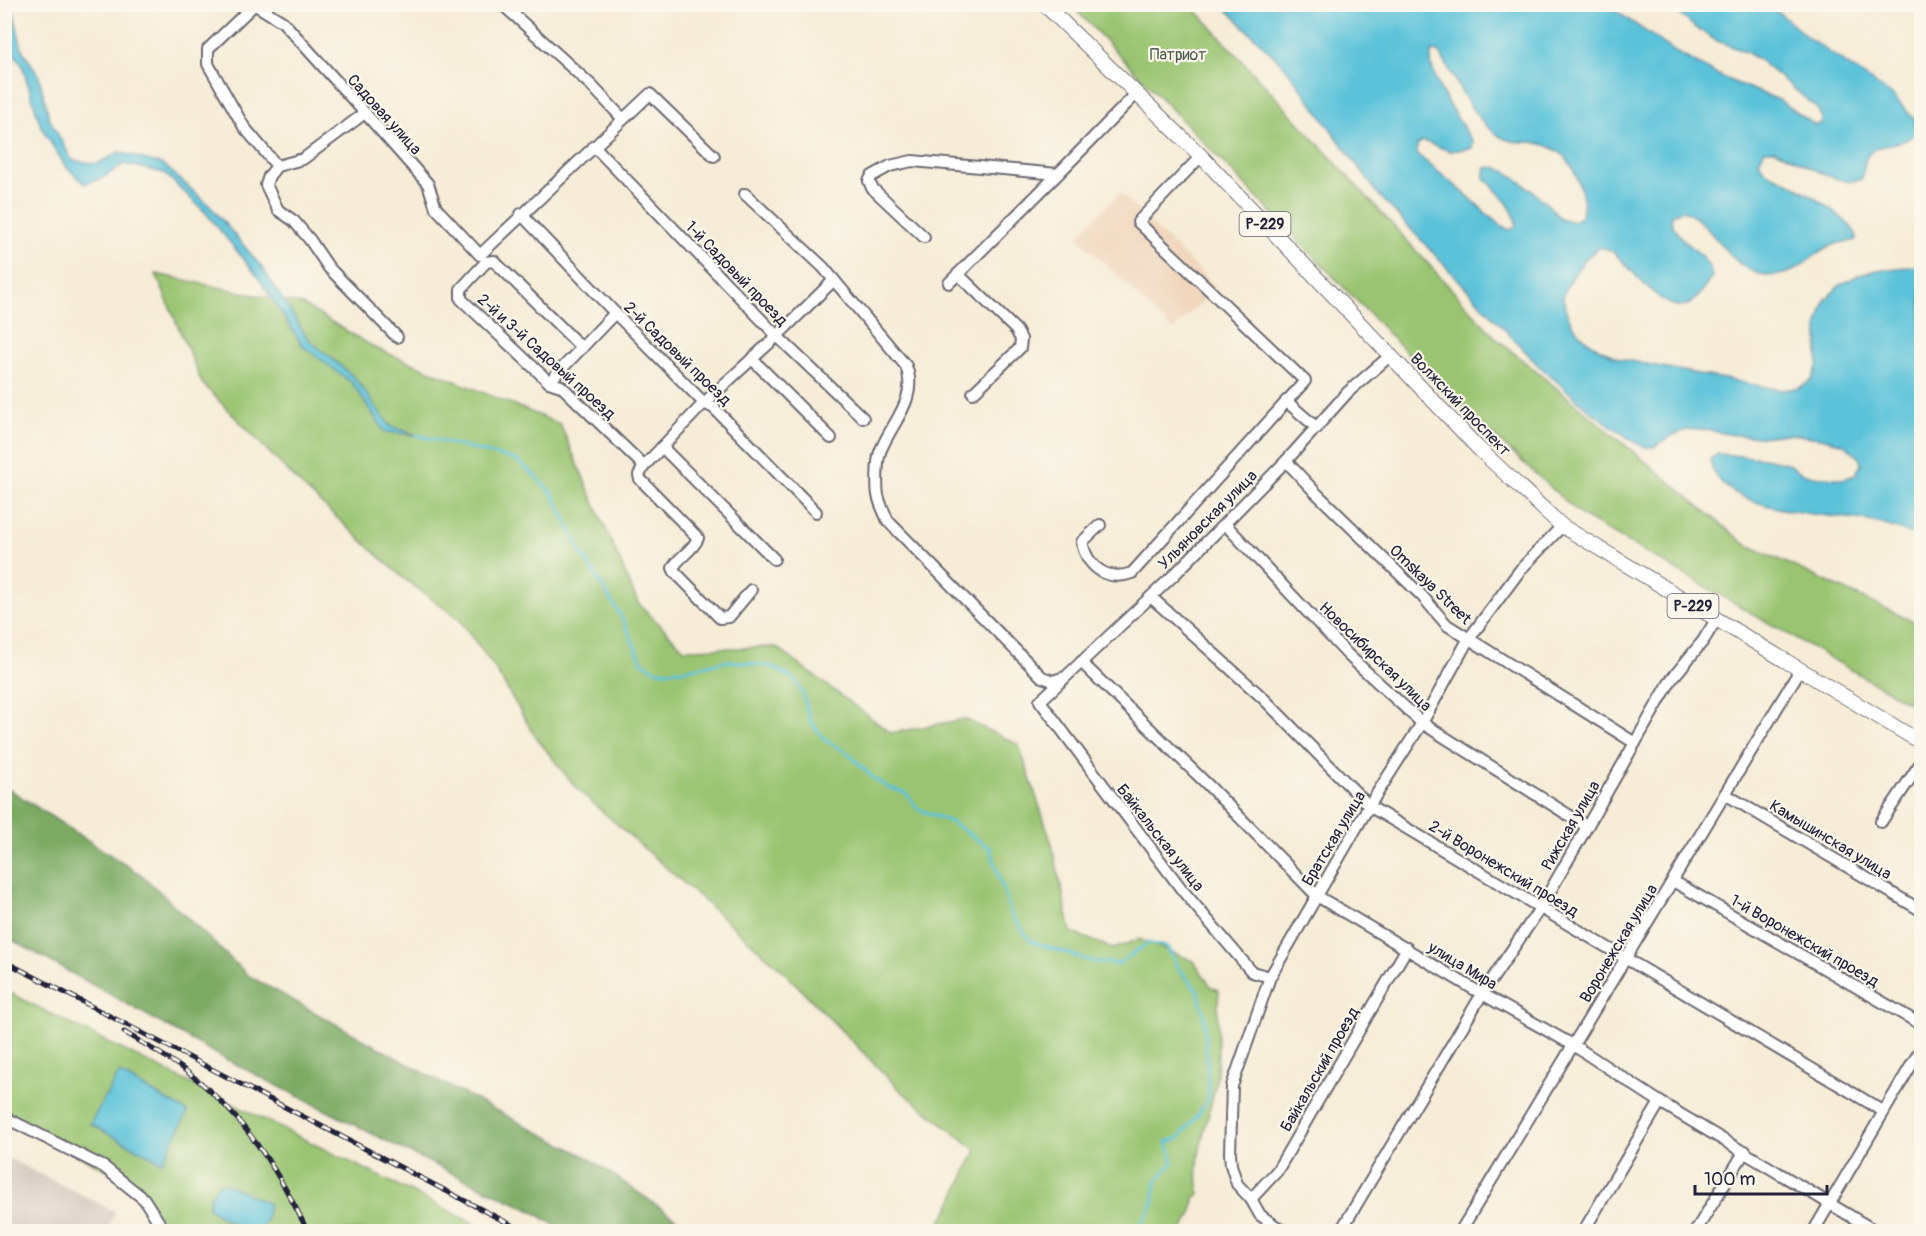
<svg xmlns="http://www.w3.org/2000/svg" width="1926" height="1236" viewBox="0 0 1926 1236" font-family="Pangolin,sans-serif">
<rect width="100%" height="100%" fill="#fbf7ec"/>
<filter id="ink" filterUnits="userSpaceOnUse"><feTurbulence type="fractalNoise" baseFrequency=".0167" numOctaves="2"/><feDisplacementMap in="SourceGraphic" scale="12" xChannelSelector="R" yChannelSelector="G"/><feConvolveMatrix kernelMatrix="1 2 1 2 8 2 1 2 1" color-interpolation-filters="sRGB"/></filter>
<filter id="wash" filterUnits="userSpaceOnUse"><feTurbulence type="fractalNoise" baseFrequency=".008" numOctaves="4" result="noise"/><feDisplacementMap in="SourceGraphic" scale="24" xChannelSelector="R" yChannelSelector="G"/><feGaussianBlur stdDeviation="1.35" result="paint"/><feColorMatrix in="noise" values="0 0 0 0 0 0 0 0 0 0 0 0 0 0 0 0 0 1.4 0 .05"/><feComposite in="paint" operator="in"/></filter>
<g filter="url(#wash)">
<rect width="100%" height="100%" fill="#f6ecd7"/>
<!-- built -->
<path fill="#f0d6bc" d="M1120 193 1216 287 1173 331 1077 236Z"/>
<!-- industrial -->
<path fill="#cec2b9" d="M4 1156 116 1212 106 1231H5Z"/>
<!-- green -->
<g fill="#9ac471" stroke="#5e7356" stroke-width="1.5">
<path d="M1071 5H1191L1497 339 1745 544 1921 625V710L1582 516 1441 388Z"/>
<path d="M156 274 303 305 375 348 560 424 638 603 684 649 776 647 891 733 965 719 1019 745 1052 844 1071 932 1114 949 1139 939 1194 961 1211 987 1219 990C1216 1020 1220 1052 1216 1082 1211 1114 1190 1163 1200 1194L1194 1198 1192 1214 1181 1231H935L948 1210 976 1150 901 1091 781 969 577 789 535 736 494 667 459 619 403 578 301 485 202 383Z"/>
<path d="M4 990C165 1073 328 1149 489 1231H165L122 1178 5 1117Z"/>
</g>
<!-- forest -->
<path fill="#7baa63" stroke="#4e664f" stroke-width="1.5" d="M4 786 143 876 249 976 437 1080 587 1157 694 1231H564L532 1211 414 1155 227 1060 5 936Z"/>
<!-- water -->
<g fill="#5cc2d9" stroke="#3f728a" stroke-width="1.5" fill-rule="evenodd">
<path d="M4 5H12L22 49 39 76 49 118 72 160 97 164 119 152 164 165 210 206 261 266 309 340 354 377 390 426 417 435 385 432 352 383 303 346 255 273 205 212 164 173 124 164 104 177 85 184 66 167 41 127 22 65 8 45 5 31Z"/>
<path d="M1222 5H1610L1612 8 1677 53 1726 79 1779 100 1815 125 1821 124 1822 118 1816 107 1759 60 1748 53 1715 40 1692 25 1669 5H1765L1782 15 1807 37 1892 95 1915 120 1916 133C1903 147 1879 141 1868 155 1863 161 1864 172 1862 179 1836 189 1799 158 1774 150H1765L1759 161C1762 173 1774 175 1784 180 1800 188 1855 221 1857 238L1854 241C1815 242 1810 270 1779 275 1731 282 1717 223 1682 210L1674 213 1671 218C1675 245 1708 249 1712 277 1705 286 1698 301 1687 305 1664 315 1630 266 1614 253 1611 250 1605 249 1601 247 1589 253 1583 262 1575 273 1571 280 1564 289 1563 298 1563 298 1565 306 1565 307 1572 335 1595 348 1620 359L1781 390 1799 388 1812 380 1818 364V324L1825 300 1840 285 1857 276 1876 270 1921 266V537C1903 531 1883 523 1864 520 1824 514 1715 512 1710 459L1718 454 1763 458 1787 463 1802 473 1813 476 1844 479 1855 475 1861 465 1860 459 1844 444 1821 438 1788 434 1761 437 1734 435 1700 429 1686 430 1673 435 1654 447H1646L1636 443 1589 410 1537 364 1378 194 1287 69ZM1432 51 1439 52C1457 80 1471 120 1501 137 1513 144 1525 141 1537 143 1560 147 1572 161 1578 181 1583 197 1586 201 1581 217L1573 221 1562 220C1551 206 1516 175 1500 169 1496 167 1491 167 1486 168L1484 177C1496 191 1517 208 1516 227L1509 230C1493 222 1482 209 1469 197 1452 182 1433 169 1417 154V145L1423 141 1450 151 1472 148 1473 142C1460 122 1424 73 1432 51Z"/>
<path d="M119 1073 188 1112 162 1162 90 1124Z"/>
<path d="M219 1183 229 1185 269 1204 266 1221 256 1231 231 1223 208 1208 210 1197Z"/>
</g>
<g fill="none" stroke-linecap="round" stroke-linejoin="round">
<!-- stream -->
<path stroke="#5cc2d9" stroke-width="3" d="M417 435 516 460 533 474 553 494 581 552 622 618 642 662 658 671 683 670 727 661 749 663 773 667 795 680 803 694 810 721 825 740 848 753 873 778 887 787 906 793 918 809 951 822 990 848 1011 914 1030 941 1091 961 1118 964 1148 943 1167 947 1179 969 1198 991 1204 1015 1209 1096 1200 1112 1179 1138 1167 1142 1173 1162 1156 1182 1153 1204 1136 1232"/>
</g>
</g>
<g filter="url(#ink)">
<g fill="none" stroke-linecap="round" stroke-linejoin="round">
<!-- minor casing -->
<g stroke="#6c6972" stroke-width="14">
<g id="minor">
<path d="M254 4 283 22 365 113 428 184 436 208 480 255 650 94 714 156"/>
<path d="M502 4 592 86 623 119"/>
<path d="M254 5 208 49V64L244 127 277 166"/>
<path d="M365 113 303 159 277 166 269 176 266 185 278 210 294 221 310 240 329 268 397 337"/>
<path d="M594 146 777 336 863 418"/>
<path d="M745 194 823 267 906 366C919 399 891 423 880 452 877 460 876 491 879 499 881 506 885 514 888 521L1042 677 1053 681 1062 678"/>
<path d="M521 214 615 313 704 403 714 408 816 512"/>
<path d="M924 237 872 188 869 181 872 176 890 166 912 161 1058 174"/>
<path d="M958 274 1016 330 1021 339 1020 348 973 393"/>
<path d="M949 283 1058 174 1137 93"/>
<path d="M582 348 494 261 486 262 461 289V299L549 382 561 386 644 466"/>
<path d="M752 359 831 438"/>
<path d="M549 382 615 313"/>
<path d="M1286 401 1317 428"/>
<path d="M662 447 774 559"/>
<path d="M1286 461 1315 492 1422 596 1447 625 1635 743"/>
<path d="M1225 524 1348 655 1422 723 1586 826"/>
<path d="M1100 525 1082 542C1087 567 1107 582 1132 573L1305 381 1138 222 1201 156"/>
<path d="M751 590 729 617 720 618 675 572 673 568C679 556 693 551 698 538L640 479 639 475 644 466 704 403 777 336 834 280"/>
<path d="M1151 597 1264 699 1369 806 1883 1111"/>
<path d="M1081 662 1208 785 1317 896 1482 994 1573 1045 1660 1102 1877 1232"/>
<path d="M1725 794 1922 911"/>
<path d="M1881 822 1922 761"/>
<path d="M1673 881 1922 1025"/>
<path d="M1270 977 1252 972 1183 891 1040 701 1175 574 1286 461 1348 392 1391 355"/>
<path d="M4 1117 104 1167 144 1199 165 1232"/>
<path d="M1251 1199 1277 1171 1407 948"/>
<path d="M1284 1232 1260 1215 1251 1199 1237 1184 1231 1165 1230 1153 1232 1086 1270 977 1369 806 1422 723 1468 640 1521 569 1562 526"/>
<path d="M1340 1232 1482 994 1541 907 1671 680 1703 641 1716 620"/>
<path d="M1460 1232 1800 670"/>
<path d="M1583 1232 1660 1102"/>
<path d="M1695 1232 1745 1151"/>
<path d="M1813 1232 1922 1047"/>
</g>
</g>
<!-- major casing -->
<g stroke="#6c6972" stroke-width="16">
<path id="major" d="M1044 4 1201 156 1479 449 1562 526 1922 743"/>
</g>
<!-- minor -->
<use href="#minor" stroke="#fff" stroke-width="10"/>
<!-- major -->
<use href="#major" stroke="#fff" stroke-width="14"/>
<!-- rail casing -->
<g stroke="#22223b" stroke-width="5">
<g id="rail">
<path d="M4 961 525 1232"/>
<path d="M124 1032C153 1049 183 1066 208 1089 252 1129 282 1178 308 1232"/>
</g>
</g>
<!-- rail -->
<use href="#rail" stroke="#fbf7ec" stroke-width="3" stroke-dasharray="9" stroke-linecap="butt"/>
</g>
</g>
<g text-anchor="middle" stroke-width="4.5" stroke-linejoin="round" paint-order="stroke">
<!-- shield labels -->
<g fill="#fbf7ec" stroke="#636270" stroke-width="1.5">
<rect x="1239.5" y="212" width="51" height="24" rx="4.5"/>
<rect x="1667.5" y="594" width="51" height="24" rx="4.5"/>
</g>
<g font-size="15" font-weight="bold" fill="#22223b">
<text x="1265" y="229">Р-229</text>
<text x="1693" y="611">Р-229</text>
</g>
<!-- park labels -->
<g font-size="16" fill="#4c5b4e" stroke="#fbf7ec">
<text x="1178" y="60">Патриот</text>
</g>
<!-- street labels -->
<g font-size="16" fill="#22223b" stroke="#fbf7ec">
<text transform="translate(385 114) rotate(48)" y="6">Садовая улица</text>
<text transform="translate(737 273) rotate(46)" y="6">1-й Садовый проезд</text>
<text transform="translate(678 353) rotate(44)" y="6">2-й Садовый проезд</text>
<text transform="translate(547 356) rotate(42)" y="6">2-й и 3-й Садовый проезд</text>
<text transform="translate(1461 404) rotate(46)" y="6">Волжский проспект</text>
<text transform="translate(1207 519) rotate(-45)" y="6">Ульяновская улица</text>
<text transform="translate(1431 584) rotate(44)" y="6">Omskaya Street</text>
<text transform="translate(1376 656) rotate(44)" y="6">Новосибирская улица</text>
<text transform="translate(1570 825) rotate(-60)" y="6">Рижская улица</text>
<text transform="translate(1161 837) rotate(52)" y="6">Байкальская улица</text>
<text transform="translate(1333 838) rotate(-59)" y="6">Братская улица</text>
<text transform="translate(1831 839) rotate(31)" y="6">Камышинская улица</text>
<text transform="translate(1504 868) rotate(31)" y="6">2-й Воронежский проезд</text>
<text transform="translate(1805 940) rotate(30)" y="6">1-й Воронежский проезд</text>
<text transform="translate(1618 943) rotate(-59)" y="6">Воронежская улица</text>
<text transform="translate(1463 965) rotate(31)" y="6">улица Мира</text>
<text transform="translate(1319 1069) rotate(-60)" y="6">Байкальский проезд</text>
</g>
</g>
<!-- margin -->
<rect width="1926" height="1236" fill="none" stroke="#fbf7ec" stroke-width="24"/>
<!-- scale -->
<path d="M1695 1185v9h132v-9" fill="none" stroke="#22223b" stroke-width="3"/>
<text x="1704" y="1185" font-size="18" fill="#22223b" stroke="#fbf7ec" stroke-width="4.5" paint-order="stroke">100 m</text>
</svg>
